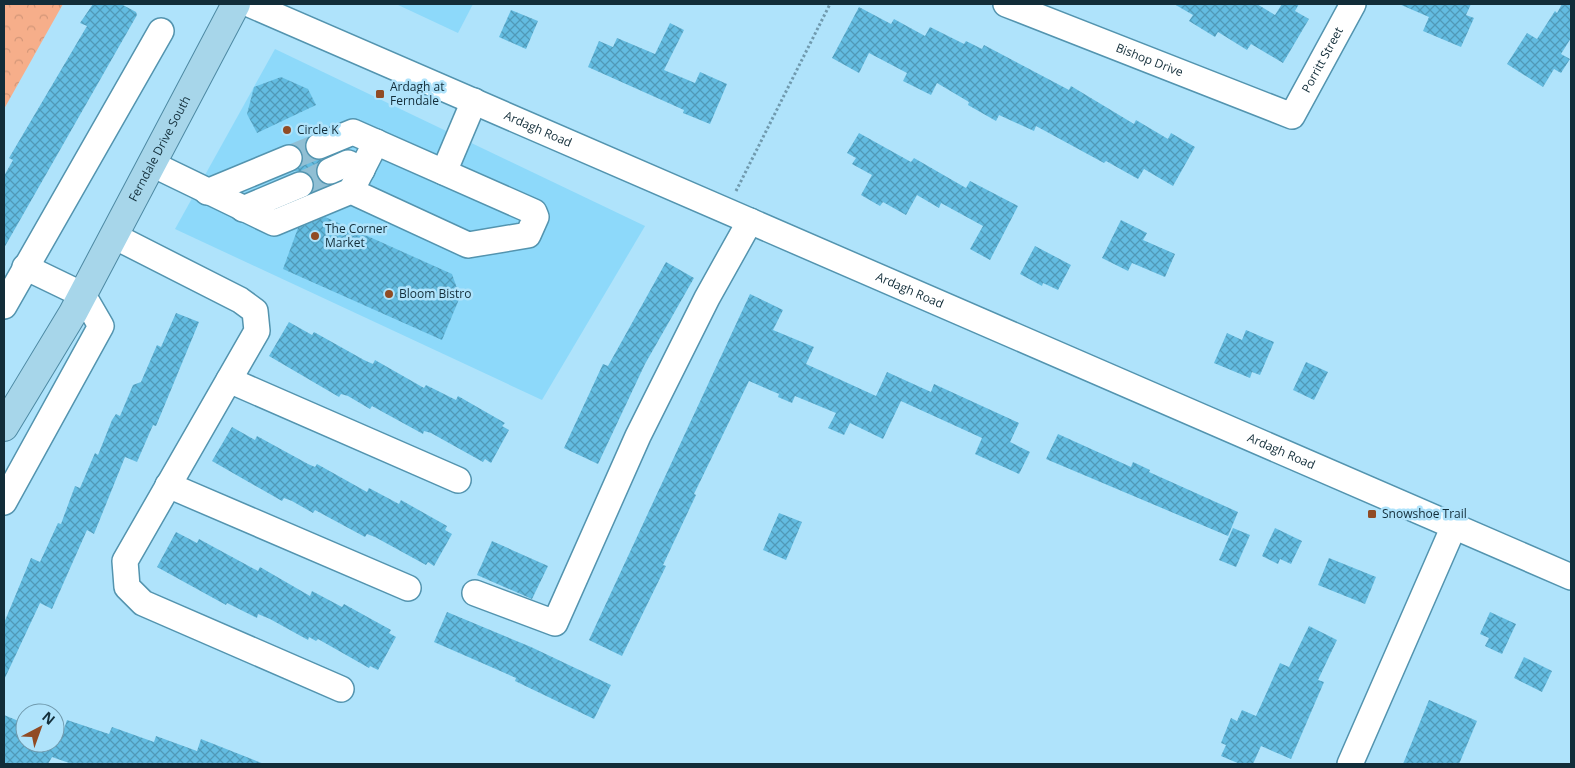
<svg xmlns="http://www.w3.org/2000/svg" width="1575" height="768" viewBox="0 0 1575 768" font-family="'Open Sans',sans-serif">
<defs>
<pattern id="forest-crowns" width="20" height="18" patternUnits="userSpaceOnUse" patternTransform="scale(1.25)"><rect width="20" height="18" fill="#f6ae8a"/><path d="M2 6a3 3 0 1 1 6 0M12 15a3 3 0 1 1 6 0" fill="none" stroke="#d29678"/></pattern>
<pattern id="building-cross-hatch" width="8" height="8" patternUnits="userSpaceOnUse" patternTransform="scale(1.25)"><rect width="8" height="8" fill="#63bce1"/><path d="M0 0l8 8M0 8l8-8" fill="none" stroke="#5099b7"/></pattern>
</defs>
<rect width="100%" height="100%" fill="#afe3fb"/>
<!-- built -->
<g fill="#8dd9fa">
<path d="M396 4H473L458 33Z"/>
<path d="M275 49 645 226 542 400 175 229Z"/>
</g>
<!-- forest -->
<path fill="url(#forest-crowns)" d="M4 4H63L4 109Z"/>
<!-- building -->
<g fill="url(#building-cross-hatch)">
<path d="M93 4H121L136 12 137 15 4 248V176L13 160 9 158 87 26 80 23Z"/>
<path d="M1174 4H1257L1275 15 1282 4H1299L1295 11 1309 19 1283 63 1251 44 1247 50 1218 32 1215 37 1189 21 1193 15Z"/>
<path d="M1399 4H1471L1466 15 1474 18 1461 47 1423 31 1429 17Z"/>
<path d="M1562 4H1571V38L1561 54 1570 59 1561 73 1554 69 1543 87 1507 64 1527 33 1537 39 1555 11 1557 13Z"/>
<path d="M859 7 891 24 894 19 925 36 930 27 964 44 966 41 982 49 984 45 1069 90 1071 86 1134 124 1136 120 1168 139 1171 133 1195 147 1173 186 1144 169 1138 179 1106 161 1104 163 1036 126 1034 131 999 115 996 121 968 105 969 102 937 83 931 95 903 81 907 73 869 53 859 73 832 58Z"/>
<path d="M511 10 538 21 526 49 499 37Z"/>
<path d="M670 23 684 30 664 70 695 83 700 72 727 84 710 124 683 113 684 110 588 67 599 41 613 47 617 38 655 54Z"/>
<path d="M281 77 308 89 316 105 257 133 247 114 254 87Z"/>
<path d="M859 133 911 162 914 158 966 188 970 181 1018 206 990 260 970 249 983 226 941 203 939 208 917 195 906 215 883 202 880 206 861 195 872 175 852 164 856 158 847 153Z"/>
<path d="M305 146 310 157 322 160 316 169 317 176 321 182 328 185 312 191 313 180 309 174 302 171H294L300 167 303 160 299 148Z"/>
<path d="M325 217 452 274 460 297 442 340 283 269 298 228Z"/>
<path d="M1121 220 1147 233 1143 240 1175 254 1165 277 1132 263 1128 271 1102 258Z"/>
<path d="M1035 246 1071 265 1058 290 1043 283 1042 286 1020 274Z"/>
<path d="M666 262 694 278 645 364 598 464 564 448 603 364 608 366Z"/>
<path d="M750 294 783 310 773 330 814 347 806 364 876 396 887 372 931 392 934 384 1019 423 1010 442 1030 452 1019 474 975 454 982 438 901 401 883 439 850 423 844 435 828 428 836 413 795 396 792 403 778 397 779 394 749 381 694 494 696 495 663 565 666 566 622 656 589 640Z"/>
<path d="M176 313 199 322 156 426 153 425 137 462 125 457 94 534 87 530 52 609 40 603 4 680V623L31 558 40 562 58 523 61 524 75 486 80 488 95 453 98 455 112 420 116 414 120 416 133 385 141 382 157 345 161 347Z"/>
<path d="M289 322 312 335 314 332 364 360 373 364 375 360 424 388 426 385 456 400 458 396 505 423 502 426 509 430 491 463 485 459 483 462 431 433 424 431 423 434 372 406 370 409 348 396 341 394 339 397 269 356Z"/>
<path d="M1246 330 1274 342 1260 375 1252 372 1250 378 1214 363 1227 333 1242 340Z"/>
<path d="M1306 362 1328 372 1314 400 1293 390Z"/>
<path d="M232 427 255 440 257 436 308 464 315 467 317 464 367 492 369 488 399 504 401 500 447 526 445 530 452 534 434 566 428 562 426 565 375 537 367 534 365 537 315 510 313 513 292 501 284 498 282 501 212 461Z"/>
<path d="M1058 434 1131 467 1133 462 1150 470 1149 472 1238 512 1228 536 1046 459Z"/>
<path d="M779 513 802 522 786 560 763 550Z"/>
<path d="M1233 528 1250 535 1236 567 1219 560Z"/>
<path d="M1275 528 1302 541 1291 564 1280 559 1278 564 1262 556Z"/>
<path d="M176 532 197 543 199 539 258 571 260 567 310 596 312 591 342 607 344 604 391 630 389 633 396 637 378 670 370 666 369 668 318 639 316 641 309 637 308 640 270 619 258 614 257 618 227 603 226 605 157 567Z"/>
<path d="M492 541 548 566 532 599 477 575Z"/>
<path d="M1329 558 1376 577 1365 604 1318 585Z"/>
<path d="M447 612 531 647 611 685 594 719 515 681 516 678 434 642Z"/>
<path d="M1490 612 1516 624 1502 654 1485 646 1489 638 1480 634Z"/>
<path d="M1309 626 1337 640 1318 680 1324 682 1291 759 1261 746 1253 764H1240L1221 756 1226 745 1221 743 1231 718 1237 721 1242 710 1256 716 1280 663 1289 667Z"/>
<path d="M1524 657 1552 671 1542 692 1514 678Z"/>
<path d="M1429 700 1477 721 1459 764H1403Z"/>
<path d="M25 714V743H55V724L64 729 67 720 109 734 112 727 154 742 156 736 197 751 201 739 264 764H72L52 757 48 764H4V715L21 722Z"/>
</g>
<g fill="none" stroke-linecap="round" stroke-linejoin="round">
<!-- minor-tunnel -->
<g stroke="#90bfd4" stroke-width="25" stroke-dasharray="25 12" stroke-linecap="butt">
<path d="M289 158 319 146"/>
<path d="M300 185 330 171"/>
</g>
<!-- minor casing -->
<g stroke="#5394af" stroke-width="28">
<g id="minor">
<path id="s1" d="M249 4 1571 577"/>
<path id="s2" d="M1006 4 1292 116 1353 4"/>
<path d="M152 164 274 223 351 191 468 245 528 235 536 217 534 212 353 132 319 146"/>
<path d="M330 171 348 163 362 170"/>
<path d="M444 172 474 101"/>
<path d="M351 191 376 142"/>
<path d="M207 192 289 158"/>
<path d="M243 209 300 185"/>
<path d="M114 236 240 300 255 311 257 331 125 561 127 587 143 603 341 689"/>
<path d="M4 306 161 31"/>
<path d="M229 380 458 480"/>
<path d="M168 485 408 588"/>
<path d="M4 502 101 326 83 295 25 267"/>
<path d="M475 593 555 623 638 436 707 298 750 221"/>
<path d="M1350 764 1454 526"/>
</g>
</g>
<!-- major casing -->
<g stroke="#4d89a3" stroke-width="30">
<g id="major">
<path id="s3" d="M4 427 73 313 236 4"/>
</g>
</g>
<!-- path -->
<path stroke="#709aae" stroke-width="3" stroke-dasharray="2.5 2.5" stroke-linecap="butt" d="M736 191 830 4"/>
<!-- minor -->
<use href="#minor" stroke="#fff" stroke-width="25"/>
<!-- major -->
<use href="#major" stroke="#a7d6ea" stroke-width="28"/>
</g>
<!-- markers -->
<g fill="#914b24" stroke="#afe3fb" stroke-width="2">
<rect x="375" y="89" width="10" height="10" rx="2.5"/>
<circle cx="287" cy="130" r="5"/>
<circle cx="315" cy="236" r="5"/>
<circle cx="389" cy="294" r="5"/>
<rect x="1367" y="509" width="10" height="10" rx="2.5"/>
</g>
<g text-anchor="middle" stroke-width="5" stroke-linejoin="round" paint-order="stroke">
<!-- street labels -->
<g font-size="12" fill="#122d39" stroke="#afe3fb">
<text dy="4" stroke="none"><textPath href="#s2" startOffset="154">Bishop Drive</textPath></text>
<text dy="4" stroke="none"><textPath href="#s2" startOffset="371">Porritt Street</textPath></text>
<text dy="4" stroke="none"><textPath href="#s1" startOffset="315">Ardagh Road</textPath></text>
<text dy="4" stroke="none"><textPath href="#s3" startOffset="319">Ferndale Drive South</textPath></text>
<text dy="4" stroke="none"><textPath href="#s1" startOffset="720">Ardagh Road</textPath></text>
<text dy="4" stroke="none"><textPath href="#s1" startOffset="1125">Ardagh Road</textPath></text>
</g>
<!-- poi labels -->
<g font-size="12" fill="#122d39" stroke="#afe3fb" text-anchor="start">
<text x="390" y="91">Ardagh at<tspan x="390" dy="14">Ferndale</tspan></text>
<text x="297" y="134">Circle K</text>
<text x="325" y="233">The Corner<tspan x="325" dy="14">Market</tspan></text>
<text x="399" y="298">Bloom Bistro</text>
<text x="1382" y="518">Snowshoe Trail</text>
</g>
</g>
<!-- border -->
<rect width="1575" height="768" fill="none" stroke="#122d39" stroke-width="10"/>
<!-- north arrow -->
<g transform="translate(40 728) rotate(41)"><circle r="24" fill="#afe3fb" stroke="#709aad"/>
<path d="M0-4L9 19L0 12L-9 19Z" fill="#914b24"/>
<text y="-8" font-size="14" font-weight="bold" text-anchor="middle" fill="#122d39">N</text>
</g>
</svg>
